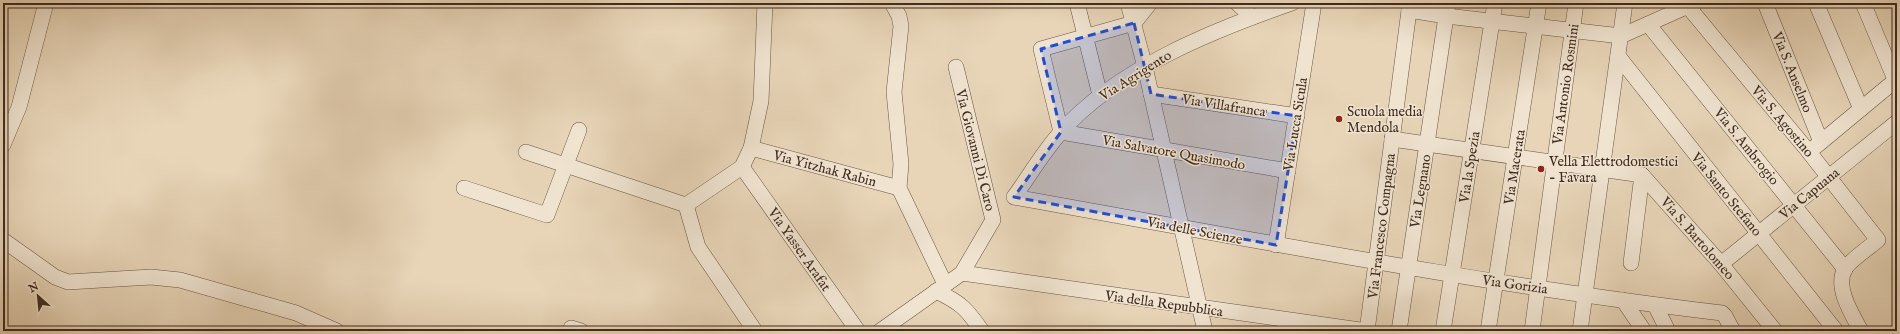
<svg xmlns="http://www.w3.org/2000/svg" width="1900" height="334" viewBox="0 0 1900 334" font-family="'IM FELL English',serif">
<rect width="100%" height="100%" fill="#e8d5b8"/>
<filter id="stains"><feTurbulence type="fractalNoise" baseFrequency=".005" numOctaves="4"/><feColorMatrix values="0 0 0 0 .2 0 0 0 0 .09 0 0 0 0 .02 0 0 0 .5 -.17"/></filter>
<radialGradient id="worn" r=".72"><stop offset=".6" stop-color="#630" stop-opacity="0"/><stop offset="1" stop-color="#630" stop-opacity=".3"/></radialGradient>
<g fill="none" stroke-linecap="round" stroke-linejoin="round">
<!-- minor casing -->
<g stroke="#6a5645" stroke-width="16">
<g id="minor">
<path d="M892 3 899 16 901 26 894 92 901 164 899 188 945 284"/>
<path d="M1077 3 1100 95"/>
<path d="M1128 3 1145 67 1205 331"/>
<path d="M1150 3 1134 23 1041 49 1061 132 1288 171"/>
<path d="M1237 3 1252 17"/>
<path d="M1292 3C1214 30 1116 69 1061 132 1043 152 1030 175 1014 197 1250 239 1484 285 1722 313L1725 316 1733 331"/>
<path d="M1685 3 1809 152 1878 240C1871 246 1848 262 1845 269 1834 287 1853 316 1861 331"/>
<path d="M1765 3 1821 142"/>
<path d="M1816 3 1861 109"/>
<path d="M1863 3 1897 84"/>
<path d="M1409 10 1446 16 1621 36 1695 3"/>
<path d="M1648 24 1845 269"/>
<path d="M1618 56 1836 331"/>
<path d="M1151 94 1297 116"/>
<path d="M1392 139 1642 175 1721 264 1775 331"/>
<path d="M3 145 19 107 46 3"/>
<path d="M1815 147 1897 79"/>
<path d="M751 148 899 188"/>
<path d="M526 152 686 205 698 247 755 331"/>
<path d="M742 167 858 331"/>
<path d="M464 188 547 215 579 130"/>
<path d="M686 205 742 167 751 148 761 101 765 3"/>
<path d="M3 240 55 277 68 282 151 277 180 280 296 313 337 331"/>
<path d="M1276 245 1314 3"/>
<path d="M1631 263 1642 175"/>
<path d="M1721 264 1897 122"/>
<path d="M962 273 1367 331"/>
<path d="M936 291C961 303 966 308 982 331"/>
<path d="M1623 300 1644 331"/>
<path d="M1655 305 1668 331"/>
<path d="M571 328 581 331"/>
<path d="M880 331 962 273 993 220 956 67"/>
<path d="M1367 331 1410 3"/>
<path d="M1399 331 1448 3"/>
<path d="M1443 331 1495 3"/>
<path d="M1488 331 1539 3"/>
<path d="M1532 331 1576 3"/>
<path d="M1580 331 1625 3"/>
</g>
</g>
<!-- minor -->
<use href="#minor" stroke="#f0e4d1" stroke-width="15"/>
</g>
<!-- marked area -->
<path fill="#1d4ed8" fill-opacity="0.2" stroke="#1d4ed8" stroke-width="3" stroke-dasharray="8 5" stroke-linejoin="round" d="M1134 23 1151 94 1297 116 1276 245 1014 197 1061 132 1041 49Z"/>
<!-- markers -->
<g fill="#8f2418" stroke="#f0e4d1" stroke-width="1.5">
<circle cx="1339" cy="119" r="4"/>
<circle cx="1541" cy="169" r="4"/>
</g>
<g text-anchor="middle" stroke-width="3" stroke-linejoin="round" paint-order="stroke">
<!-- street labels -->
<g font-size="14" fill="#402b1f" stroke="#f0e4d1">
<text transform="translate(1793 72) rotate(68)" y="5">Via S. Anselmo</text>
<text transform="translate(1135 75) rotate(-32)" y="5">Via Agrigento</text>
<text transform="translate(1565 84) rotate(-82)" y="5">Via Antonio Rosmini</text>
<text transform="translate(1224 105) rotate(9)" y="5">Via Villafranca</text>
<text transform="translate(1783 121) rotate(50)" y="5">Via S. Agostino</text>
<text transform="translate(1295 124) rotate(-81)" y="5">Via Lucca Sicula</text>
<text transform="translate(1747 146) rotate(51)" y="5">Via S. Ambrogio</text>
<text transform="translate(976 150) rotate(76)" y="5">Via Giovanni Di Caro</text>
<text transform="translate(1174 152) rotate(10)" y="5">Via Salvatore Quasimodo</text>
<text transform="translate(1469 167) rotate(-81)" y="5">Via la Spezia</text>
<text transform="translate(1514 167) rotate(-81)" y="5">Via Macerata</text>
<text transform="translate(825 168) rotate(15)" y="5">Via Yitzhak Rabin</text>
<text transform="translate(1420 191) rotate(-81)" y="5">Via Legnano</text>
<text transform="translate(1809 193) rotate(-39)" y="5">Via Capuana</text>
<text transform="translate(1727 194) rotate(51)" y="5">Via Santo Stefano</text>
<text transform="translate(1381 226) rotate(-83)" y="5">Via Francesco Compagna</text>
<text transform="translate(1195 230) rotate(11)" y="5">Via delle Scienze</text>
<text transform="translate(1698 238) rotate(49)" y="5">Via S. Bartolomeo</text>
<text transform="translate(800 249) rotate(55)" y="5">Via Yasser Arafat</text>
<text transform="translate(1515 284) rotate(8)" y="5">Via Gorizia</text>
<text transform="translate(1164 303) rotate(8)" y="5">Via della Repubblica</text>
</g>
<!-- poi labels -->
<g font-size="14" fill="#402b1f" stroke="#f0e4d1" text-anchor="start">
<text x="1347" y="116">Scuola media<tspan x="1347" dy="16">Mendola</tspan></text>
<text x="1549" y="166">Vella Elettrodomestici<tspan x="1549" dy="16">- Favara</tspan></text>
</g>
</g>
<!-- margin -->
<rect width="1900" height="334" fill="none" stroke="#e8d5b8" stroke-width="16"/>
<rect x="4" y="4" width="1892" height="326" fill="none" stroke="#402b1f" stroke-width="2"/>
<rect x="8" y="8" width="1884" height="318" fill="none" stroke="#402b1f"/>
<!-- north arrow -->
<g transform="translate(38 296) rotate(333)" stroke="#f0e4d1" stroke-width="3" paint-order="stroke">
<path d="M0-3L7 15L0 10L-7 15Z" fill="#402b1f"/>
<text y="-6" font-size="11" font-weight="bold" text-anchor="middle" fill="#402b1f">N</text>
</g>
<rect width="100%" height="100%" filter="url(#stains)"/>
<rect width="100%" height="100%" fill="url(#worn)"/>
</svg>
